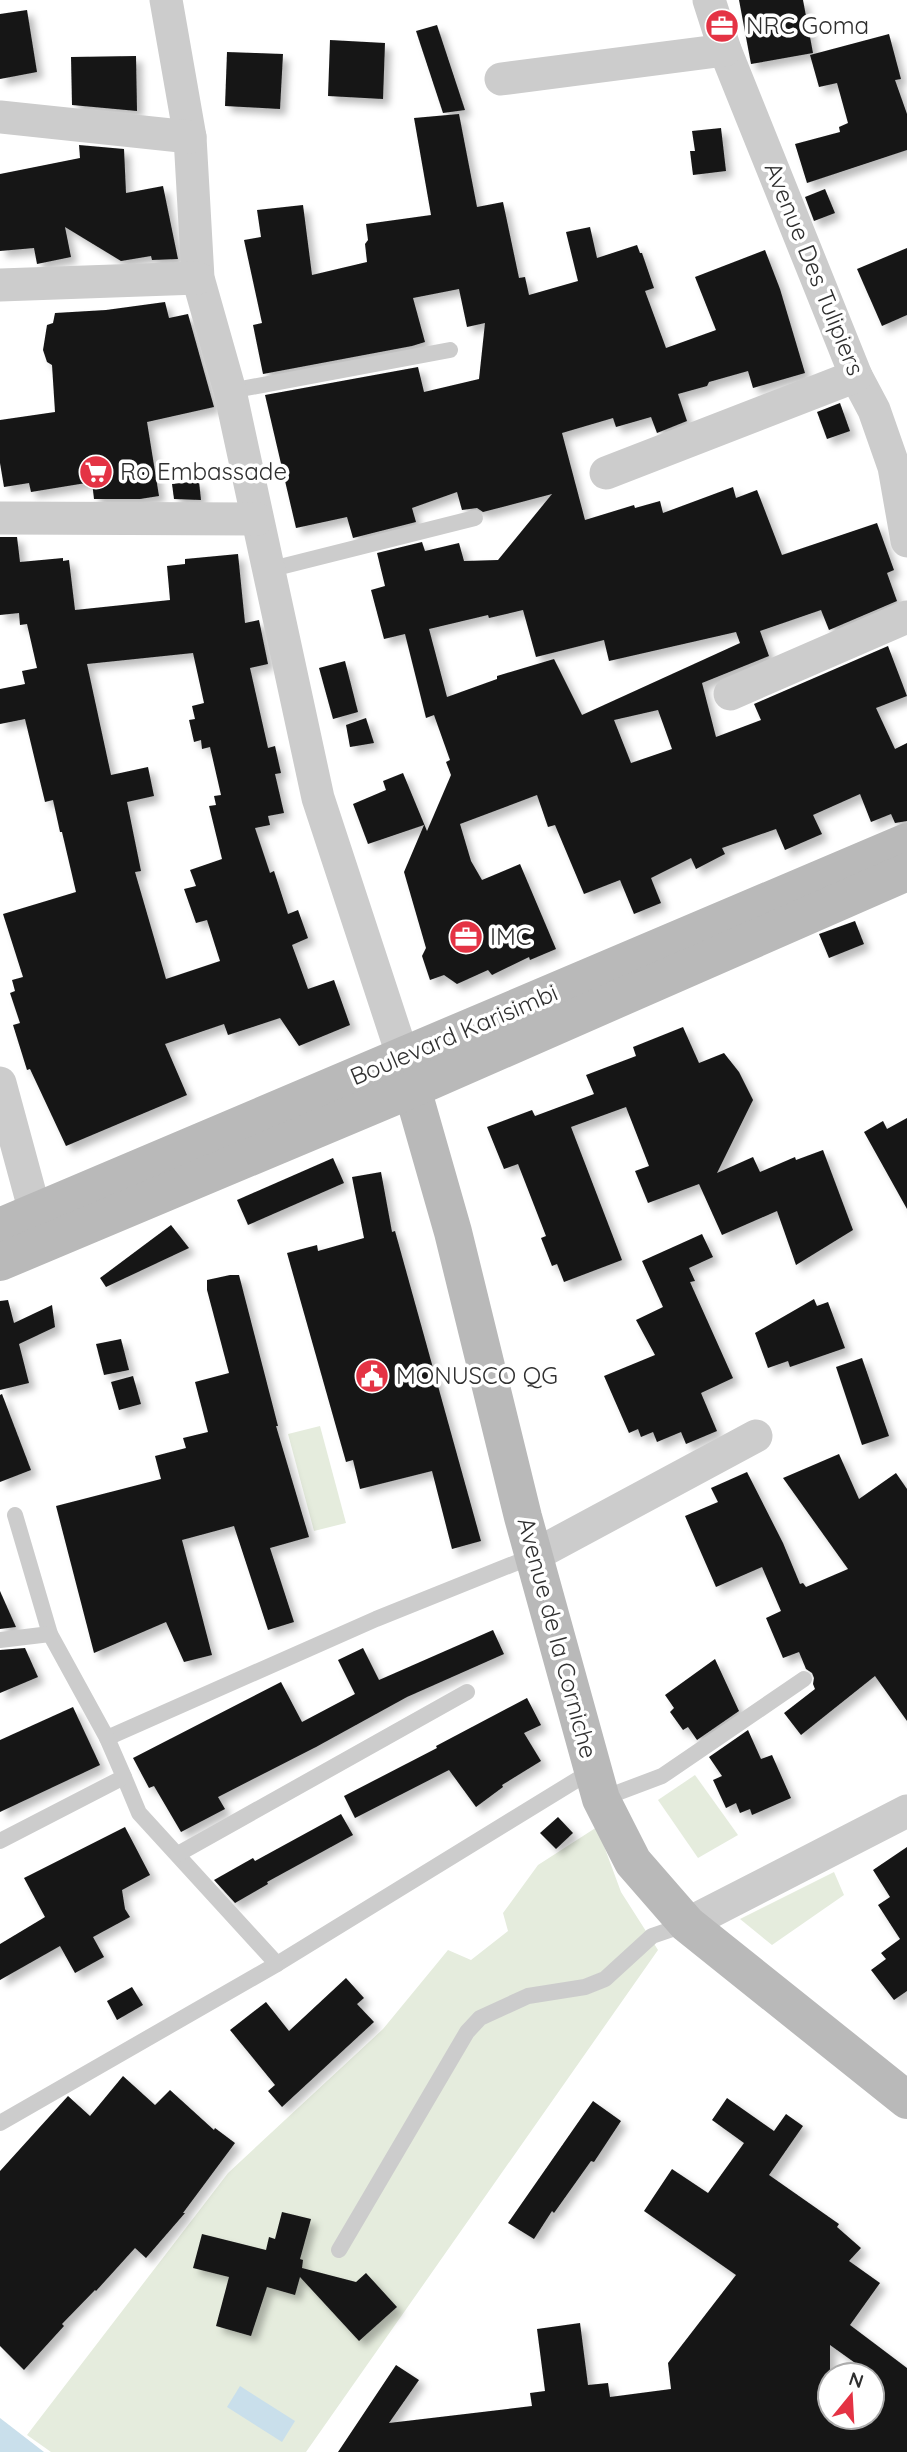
<svg xmlns="http://www.w3.org/2000/svg" width="907" height="2452" viewBox="0 0 907 2452" font-family="Quicksand,sans-serif">
<defs>
<filter id="shadow"><feDropShadow dx="6" dy="6" stdDeviation="3.5" flood-color="#0004"/></filter>
</defs>
<rect width="100%" height="100%" fill="#fff"/>
<!-- green -->
<g fill="#e5ecdd">
<path d="M320 1426 346 1523 314 1531 288 1434Z"/>
<path d="M695 1775 738 1835 698 1858 658 1800Z"/>
<path d="M597 1827 621 1892 658 1950 306 2452H51L27 2435 228 2173 383 2029 448 1950 471 1960 508 1931 503 1913 538 1865Z"/>
<path d="M834 1872 844 1895 772 1945 740 1919Z"/>
</g>
<!-- water -->
<g fill="#c9dfeb">
<path d="M240 2386 295 2421 282 2442 227 2407Z"/>
<path d="M0 2418 44 2452H0Z"/>
</g>
<!-- building -->
<g fill="#161616" fill-rule="evenodd" filter="url(#shadow)">
<path d="M739 0H803L813 53 751 64Z"/>
<path d="M27 10 37 72 0 79V14Z"/>
<path d="M437 25 465 110 443 113 416 31Z"/>
<path d="M889 34 901 79 895 80 907 114V150L807 183 795 144 840 132 839 127 848 123 837 83 819 87 810 55Z"/>
<path d="M330 40 385 43 383 99 328 96Z"/>
<path d="M227 52 283 54 280 109 225 106Z"/>
<path d="M136 56 137 111 72 105 71 57Z"/>
<path d="M459 114 477 207 503 202 519 278 525 277 529 295 578 281 566 232 590 227 597 258 637 245 640 253H642L654 288 645 291 666 348 716 330 695 277 765 250 780 289 805 373 753 388 748 371 709 382 707 386 678 394 687 421 657 433 651 417 616 427 613 418 562 433 585 520 634 505 635 508 660 501 663 513 733 487 736 498 757 490 782 555 877 523 894 570 887 573 897 601 829 630 821 610 760 631 769 656 702 683 716 737 761 720 754 704 888 646 907 696 876 708 895 749 907 743V821L895 823 891 814 871 822 860 794 813 815 822 834 785 850 776 829 722 848 725 854 696 869 691 858 651 878 661 903 634 914 620 880 584 894 555 825 548 827 537 795 460 824 471 861 482 880 520 864 556 949 530 960 529 957 492 975 488 970 457 984 444 975 430 980 422 956 426 948 404 872 424 825 368 844 353 804 386 790 383 781 403 773 427 831 451 775 446 762 450 760 434 715 426 718 405 634 384 639 371 590 385 586 377 553 422 542 425 551 459 543 464 561 498 560 552 494 483 512 477 508 462 510 457 492 412 508 416 522 353 538 347 517 296 528 265 395 418 367 424 392 479 379 485 323 467 327 459 289 413 298 425 342 412 346 263 374 253 325 262 323 244 240 261 237 257 210 303 205 312 275 367 262 365 244 368 240 366 224 431 215 414 118ZM523 610 536 657 604 640 609 661 736 632 740 643 582 715 554 659 497 676V679L447 697 429 629 488 615 489 618ZM658 710 672 749 631 763 614 720Z"/>
<path d="M721 128 726 171 693 175 690 151H695L692 131Z"/>
<path d="M79 145 124 149 126 193 163 186 178 259 152 260 151 256 121 261 65 227 71 257 37 264 34 248 0 251V174L80 158Z"/>
<path d="M825 189 835 213 814 221 805 197Z"/>
<path d="M907 248V315L882 326 857 269Z"/>
<path d="M165 302 169 318 188 314 214 407 147 422 159 496 140 499H94L92 482 31 492 29 483 4 487 0 463V420L55 412 52 365 47 362 43 350 47 325 53 323 55 313 106 310Z"/>
<path d="M840 403 850 431 827 439 817 412Z"/>
<path d="M199 481 201 500 174 499 172 484Z"/>
<path d="M0 537H17L20 562 63 558V561L69 560 75 610 170 600 167 566 185 564V559L238 554 245 623 259 620 268 664 250 668 268 748 275 746 281 773 275 774 284 813 268 816 270 825 255 828 270 873 274 871 288 914 298 910 308 938 292 945 308 989 334 980 350 1025 299 1046 280 1018 228 1035 224 1024 165 1044 187 1095 66 1146 30 1069 27 1070 13 1025 20 1023 10 993 15 991 12 980 23 977 3 914 76 892 62 832H60L53 800 45 802 25 719 0 724V689L25 684 22 671 37 668 27 624 20 625 19 613 0 615ZM193 653 204 703 192 706 195 719 189 720 194 742 201 740 202 749 210 747 221 795 214 796 216 805 209 806 222 859 190 870 196 886 184 889 196 923 207 920 220 961 166 979 135 872 141 871 127 802 154 796 148 767 111 775 87 664Z"/>
<path d="M345 661 358 712 333 719 319 668Z"/>
<path d="M366 718 374 743 350 747 346 725Z"/>
<path d="M855 921 864 944 829 958 819 934Z"/>
<path d="M683 1027 699 1063 724 1053 739 1072 753 1100 717 1173 753 1157 760 1172 795 1157 796 1160 823 1150 853 1230 796 1265 777 1211 722 1235 699 1184 648 1203 635 1171 649 1166 626 1107 571 1127 622 1260 564 1282 557 1264 552 1266 541 1238 546 1236 518 1164 504 1169 487 1127 532 1110 535 1116 594 1094 586 1075 636 1056 633 1047Z"/>
<path d="M907 1118V1209L864 1132 883 1121 887 1129Z"/>
<path d="M333 1158 344 1183 248 1225 237 1200Z"/>
<path d="M381 1172 392 1232 395 1231 481 1541 452 1549 432 1471 360 1489 353 1460 346 1462 287 1253 317 1245 318 1251 364 1238 352 1177Z"/>
<path d="M171 1225 189 1248 106 1287 100 1278Z"/>
<path d="M702 1234 713 1257 689 1268 695 1281 690 1282 733 1378 701 1393 717 1431 686 1444 681 1432 657 1442 653 1432 641 1437 638 1429 629 1433 604 1376 655 1355 636 1320 663 1307 642 1261Z"/>
<path d="M230 1275H239L278 1426H276L309 1537 270 1548 294 1622 268 1630 234 1526 182 1540 212 1655 184 1662 166 1622 94 1653 56 1506 161 1479 155 1456 186 1448 183 1438 208 1432 195 1382 229 1373 207 1290V1280Z"/>
<path d="M814 1299 817 1306 828 1302 845 1348 790 1367 788 1361 768 1368 755 1333Z"/>
<path d="M8 1300 14 1323 52 1305 55 1327 19 1344 29 1383 0 1390V1301Z"/>
<path d="M121 1339 129 1370 104 1375 96 1344Z"/>
<path d="M862 1358 889 1436 862 1445 836 1367Z"/>
<path d="M133 1376 141 1404 119 1410 111 1382Z"/>
<path d="M2 1394 31 1470 0 1482V1395Z"/>
<path d="M839 1454 859 1499 896 1473 907 1489V1721L875 1676 801 1735 784 1713 815 1689 813 1684 814 1678 812 1673 806 1669 799 1652 783 1658 766 1618 781 1611 762 1567 716 1587 685 1516 718 1502 711 1488 747 1472 783 1543 800 1584 803 1583 806 1587 848 1569 783 1478Z"/>
<path d="M0 1591 16 1627 0 1629Z"/>
<path d="M493 1630 504 1654 407 1697 316 1747 218 1797 225 1809 181 1832 154 1786 149 1788 133 1758 281 1682 302 1722 355 1694 338 1660 363 1648 379 1680Z"/>
<path d="M25 1648 38 1677 0 1693V1650Z"/>
<path d="M715 1659 739 1711 697 1740 688 1727 683 1730 670 1712 674 1708 665 1695Z"/>
<path d="M527 1698 541 1725 524 1733 541 1761 502 1785 503 1787 476 1807 449 1770 355 1818 344 1796 437 1748 436 1746Z"/>
<path d="M73 1707 100 1765 0 1812V1740Z"/>
<path d="M748 1730 761 1759 772 1755 791 1798 752 1815 750 1809 740 1813 736 1803 726 1808 713 1780 722 1776 709 1757Z"/>
<path d="M341 1814 353 1835 267 1882 268 1884 235 1903 214 1880 253 1858 255 1861Z"/>
<path d="M558 1817 573 1833 556 1849 540 1833Z"/>
<path d="M125 1827 150 1875 122 1890 125 1909 130 1917 93 1937 104 1957 75 1973 60 1946 0 1980V1944L45 1917 24 1878Z"/>
<path d="M907 1847V1991L894 2000 871 1970 886 1959 881 1953 900 1939 878 1905 890 1897 873 1870Z"/>
<path d="M346 1978 364 1998 357 2004 374 2022 282 2107 268 2091 275 2085 230 2030 266 2002 289 2031Z"/>
<path d="M132 1987 143 2005 117 2020 107 2001Z"/>
<path d="M123 2076 155 2105 170 2090 214 2130 215 2128 235 2143 183 2213H185L146 2258 135 2248 96 2291 95 2290 62 2324 64 2326 24 2370 0 2346V2171L68 2096 90 2116Z"/>
<path d="M727 2098 774 2131 786 2114 803 2126 769 2175 839 2224 837 2227 861 2248 849 2261 880 2283 850 2325 907 2368V2452H338L396 2365 419 2380 389 2423 532 2406 530 2393 545 2391 537 2329 580 2323 588 2385 608 2383 610 2397 671 2389 668 2363 736 2275 644 2211 672 2169 708 2193 744 2143 712 2120ZM830 2345 872 2375V2417H830Z"/>
<path d="M593 2101 621 2121 594 2162 591 2161 554 2213 552 2211 534 2239 508 2223Z"/>
<path d="M282 2212 311 2219 300 2259 303 2260 302 2268 356 2282 366 2273 397 2307 359 2341 300 2277 295 2295 267 2287 251 2336 216 2326 229 2277 193 2268 202 2234 266 2250 269 2237 275 2239Z"/>
</g>
<g fill="none" stroke-linecap="round" stroke-linejoin="round">
<!-- lane -->
<g stroke="#ccc" stroke-width="16">
<path d="M230 391 450 350"/>
<path d="M268 570 475 518"/>
<path d="M15 1515 50 1634 107 1738 376 1619 533 1556"/>
<path d="M0 1640 50 1634"/>
<path d="M124 1777 139 1813 277 1964"/>
<path d="M601 1799 662 1776 804 1679"/>
<path d="M0 1841 124 1777 107 1738"/>
<path d="M178 1854 467 1692"/>
<path d="M0 2123 277 1964 593 1770"/>
<path d="M339 2250 467 2032 480 2018 528 1996 585 1987 605 1979 652 1936 687 1924"/>
</g>
<!-- street -->
<g stroke="#ccc" stroke-width="33">
<path d="M166 0 190 137 198 278 230 391 318 798 403 1057"/>
<path d="M709 0 725 50 856 376 874 410 894 467 907 541"/>
<path d="M501 79 725 50"/>
<path d="M0 117 190 137"/>
<path d="M0 285 198 278"/>
<path d="M606 473 856 376"/>
<path d="M0 518 257 519"/>
<path d="M730 694 907 617"/>
<path d="M0 1083 35 1212"/>
<path d="M533 1556 756 1436"/>
<path d="M687 1924 907 1811"/>
</g>
<!-- secondary -->
<g stroke="#b9b9b9" stroke-width="38">
<path d="M403 1057 453 1232 523 1517 601 1799 633 1862 687 1924 907 2100"/>
<path d="M0 1227 907 842"/>
<path d="M0 1262 412 1089 907 872"/>
</g>
</g>
<!-- icons -->
<defs>
<g id="office-disc" transform="scale(1.75)"><circle r="9.5" fill="#e43344" stroke="#fff"/><path d="M-6-3h4V-5.5h4V-3h4V5H-6ZM-1-4.5V-3h2v-1.5ZM-6 0V1H6V0Z" fill="#fff"/></g>
<g id="supermarket-disc" transform="scale(1.75)"><circle r="9.5" fill="#e43344" stroke="#fff"/><path d="M-6-5.5h2.5l.6 2H6L4.5 2H-2.5L-4.4-4H-6ZM-1.5 3.2a1.3 1.3 0 1 0 .1 0ZM3 3.2a1.3 1.3 0 1 0 .1 0Z" fill="#fff"/></g>
<g id="civic-disc" transform="scale(1.75)"><circle r="9.5" fill="#e43344" stroke="#fff"/><path d="M-.6-6.5H3V-4.5H.6V-3L4-1V1h2V6H-6V1h2V-1L-.6-3ZM-1.2 2.5V6h2.4V2.5Z" fill="#fff"/></g>
</defs>
<g fill-rule="evenodd">
<use href="#office-disc" x="722" y="26"/>
<use href="#supermarket-disc" x="96" y="472"/>
<use href="#office-disc" x="466" y="937"/>
<use href="#civic-disc" x="372" y="1376"/>
</g>
<g text-anchor="middle" stroke-width="7" stroke-linejoin="round" paint-order="stroke">
<!-- poi labels -->
<g font-size="24" fill="#2f2f2f" stroke="#fff" text-anchor="start">
<text x="746" y="34">NRC Goma</text>
<text x="120" y="480">Ro Embassade</text>
<text x="490" y="945">IMC</text>
<text x="396" y="1384">MONUSCO QG</text>
</g>
<!-- street labels -->
<g font-size="24" fill="#2f2f2f" stroke="#fff">
<text transform="translate(814 269) rotate(68)" y="8">Avenue Des Tulipiers</text>
<text transform="translate(454 1035) rotate(-23)" y="8">Boulevard Karisimbi</text>
<text transform="translate(557 1638) rotate(75)" y="8">Avenue de la Corniche</text>
</g>
</g>
<!-- north arrow -->
<g transform="translate(851 2396) rotate(18)"><circle r="33" fill="#ffffff" stroke="#acacac" stroke-width="2"/>
<path d="M0-5L12 26L0 18L-12 26Z" fill="#e43344"/>
<text y="-10" font-size="19" font-weight="bold" text-anchor="middle" fill="#2f2f2f">N</text>
</g>
</svg>
